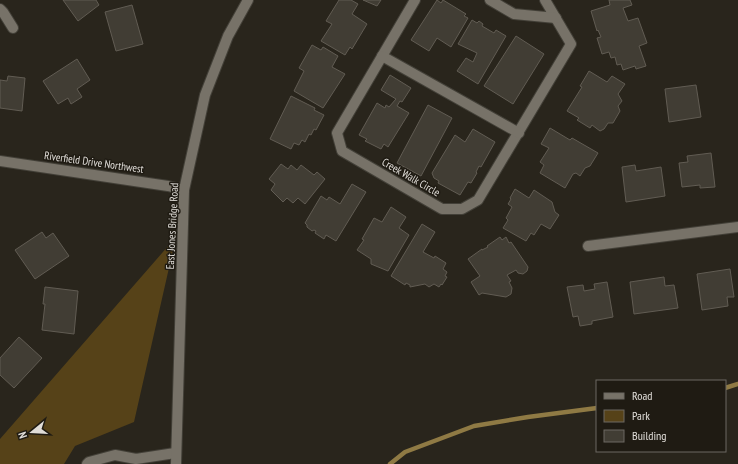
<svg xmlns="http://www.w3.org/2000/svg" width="738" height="464" viewBox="0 0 738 464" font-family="'PT Sans Narrow',sans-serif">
<rect width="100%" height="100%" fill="#29251c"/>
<!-- green -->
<path fill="#564218" d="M176 237 134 422 75 446 64 464H0V439Z"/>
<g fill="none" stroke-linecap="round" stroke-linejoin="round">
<!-- stream -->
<g stroke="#8f7a44" stroke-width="4.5">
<path d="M725 388 738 384"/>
<path d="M390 464 405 452 474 426 528 417 597 408"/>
</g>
</g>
<!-- building -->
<g fill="#413d34" stroke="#615c53">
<path d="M63 0H96L99 5 78 21Z"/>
<path d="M339 0H351L358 4 352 14 367 24 352 49 350 47 345 55 321 41 332 24 326 21Z"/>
<path d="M363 0H381L377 6Z"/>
<path d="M437 0 441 3 443 0 466 14 464 16 468 18 451 47 437 38 429 51 411 40Z"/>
<path d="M609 0H630L632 5 623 8 628 21 638 18 647 43 639 46 646 66 636 69 635 66 623 70 621 64 617 65 615 57 611 58 609 52 602 54 597 38 601 37 598 30 597 31 591 11 610 5Z"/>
<path d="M132 5 143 44 116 51 105 12Z"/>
<path d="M472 20 477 23 479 21 483 24 482 26 494 33 496 30 506 36 478 84 457 71 466 58 473 62 477 53 458 44Z"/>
<path d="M516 36 544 54 513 104 484 86Z"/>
<path d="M312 45 321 50 323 47 338 56 332 67 345 74 323 108 294 91 304 71 299 68Z"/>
<path d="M77 59 90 80 77 89 82 97 71 104 68 98 58 104 43 81Z"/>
<path d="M589 71 607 82 612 76 625 84 618 94 622 101 618 106 620 111 613 123H608L604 129 600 131 592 125 590 128 577 120 579 118 567 111 582 87 580 86Z"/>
<path d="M390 75 411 88 402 102 400 101 397 106 409 113 388 147 384 144 381 149 365 141 367 139 359 135 377 103 385 108 386 105 389 107 396 99 381 90Z"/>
<path d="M8 76 25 78 22 111 0 108V80L7 81Z"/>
<path d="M696 85 701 117 669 122 665 89Z"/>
<path d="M291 96 315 108 314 110 324 115 316 130 314 129 311 135 309 134 305 142 302 140 299 145 294 143 291 149 270 139Z"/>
<path d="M428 105 452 118 421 176 397 163Z"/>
<path d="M550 128 570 140 572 138 598 153 590 166 585 168 580 176 576 173 573 174 565 188 540 173 544 165 540 162 549 148 541 144Z"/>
<path d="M473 129 495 142 481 167 479 166 476 172 477 173 471 183 468 182 460 195 438 183 439 181 434 178 432 173 455 135 465 142Z"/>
<path d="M711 153 715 187 700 188V185L682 187 679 163 688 162 687 156Z"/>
<path d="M281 164 288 169 291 165 297 170 301 165 314 175 317 172 325 179 305 204 298 198 293 203 287 198 283 202 271 190 275 184 269 179Z"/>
<path d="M635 165 636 171 661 167 665 196 626 202 622 167Z"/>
<path d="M352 184 366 192 336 241 326 235 324 239 315 233 316 231 314 230 312 231 307 227V225L305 223 321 196 327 200 329 197 340 204Z"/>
<path d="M515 189 529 198 534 190 552 202 555 212 559 215 550 229 541 224 534 235 531 233 526 241 503 228 508 220 506 218 512 207 508 204 511 199 510 198Z"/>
<path d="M391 207 406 217 399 228 409 235 388 271 371 264V259L357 250 364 240 362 239 374 218 382 222Z"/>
<path d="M422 224 435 232 423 252 434 258 435 256 446 263 443 269 447 272 445 276 447 277 442 285 441 284 439 287 434 284 429 287 425 284 410 287V285L406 283 405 285 391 276Z"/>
<path d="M42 232 46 238 53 233 69 256 35 279 15 250Z"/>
<path d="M500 237 502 240 506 237 509 243 511 242 528 267 527 271 523 274 518 273 516 270 507 275 511 281 509 282 512 288 511 294 506 297 482 293 479 295 471 282 480 276 468 259 482 249V250L488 247 487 246Z"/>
<path d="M730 269 734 297H727L728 306 702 310 697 274Z"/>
<path d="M664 277 665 286 674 285 678 308 634 314 630 282Z"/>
<path d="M607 282 613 317 592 321V324L580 326 578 316 573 317 567 287 583 285 584 291 595 289 594 284Z"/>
<path d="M45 287 78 291 74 334 42 330 45 304H43Z"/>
<path d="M19 337 42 358 14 388 0 375V358Z"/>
</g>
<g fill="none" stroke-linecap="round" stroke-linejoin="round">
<!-- street casing -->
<g stroke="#434038" stroke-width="12">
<g id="street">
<path d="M415 0 337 133 342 151 442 209H462L478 200 571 44 545 0"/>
<path d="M490 0 514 14 556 18"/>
<path d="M0 9 3 12 13 28"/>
<path d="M382 56 519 133"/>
<path d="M0 161 168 186 184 190"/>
<path d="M588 246 738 227"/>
<path d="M87 464 89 462 115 455 136 459 175 453"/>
</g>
</g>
<!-- secondary casing -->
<g stroke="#434038" stroke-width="12">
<path id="secondary" d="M176 464 184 190 205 95 228 36 248 0"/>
</g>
<!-- street -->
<use href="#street" stroke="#777268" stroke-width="10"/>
<!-- secondary -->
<use href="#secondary" stroke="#777268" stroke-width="10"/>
</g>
<g text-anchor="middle" stroke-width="3" stroke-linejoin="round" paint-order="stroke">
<!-- street labels -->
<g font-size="11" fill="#e0ddd8" stroke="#1f1b13">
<text transform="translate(94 162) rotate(8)" y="4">Riverfield Drive Northwest</text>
<text transform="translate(411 177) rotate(30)" y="4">Creek Walk Circle</text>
<text transform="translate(172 226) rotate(-87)" y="4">East Jones Bridge Road</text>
</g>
</g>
<!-- legend -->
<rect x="596" y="380" width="130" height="72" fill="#1f1b13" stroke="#6c6962"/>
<rect x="604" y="393" width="20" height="6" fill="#777268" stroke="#6c6962"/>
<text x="632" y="400" font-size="12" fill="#e0ddd8">Road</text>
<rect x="604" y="410" width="20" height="12" fill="#564218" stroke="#6c6962"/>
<text x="632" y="420" font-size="12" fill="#e0ddd8">Park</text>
<rect x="604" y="430" width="20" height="12" fill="#413d34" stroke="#6c6962"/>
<text x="632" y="440" font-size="12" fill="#e0ddd8">Building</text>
<!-- north arrow -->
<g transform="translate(32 432) rotate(252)" stroke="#1f1b13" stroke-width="3" paint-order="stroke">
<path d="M0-3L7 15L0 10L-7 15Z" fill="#e0ddd8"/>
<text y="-6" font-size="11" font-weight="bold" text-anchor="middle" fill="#e0ddd8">N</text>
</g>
</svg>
